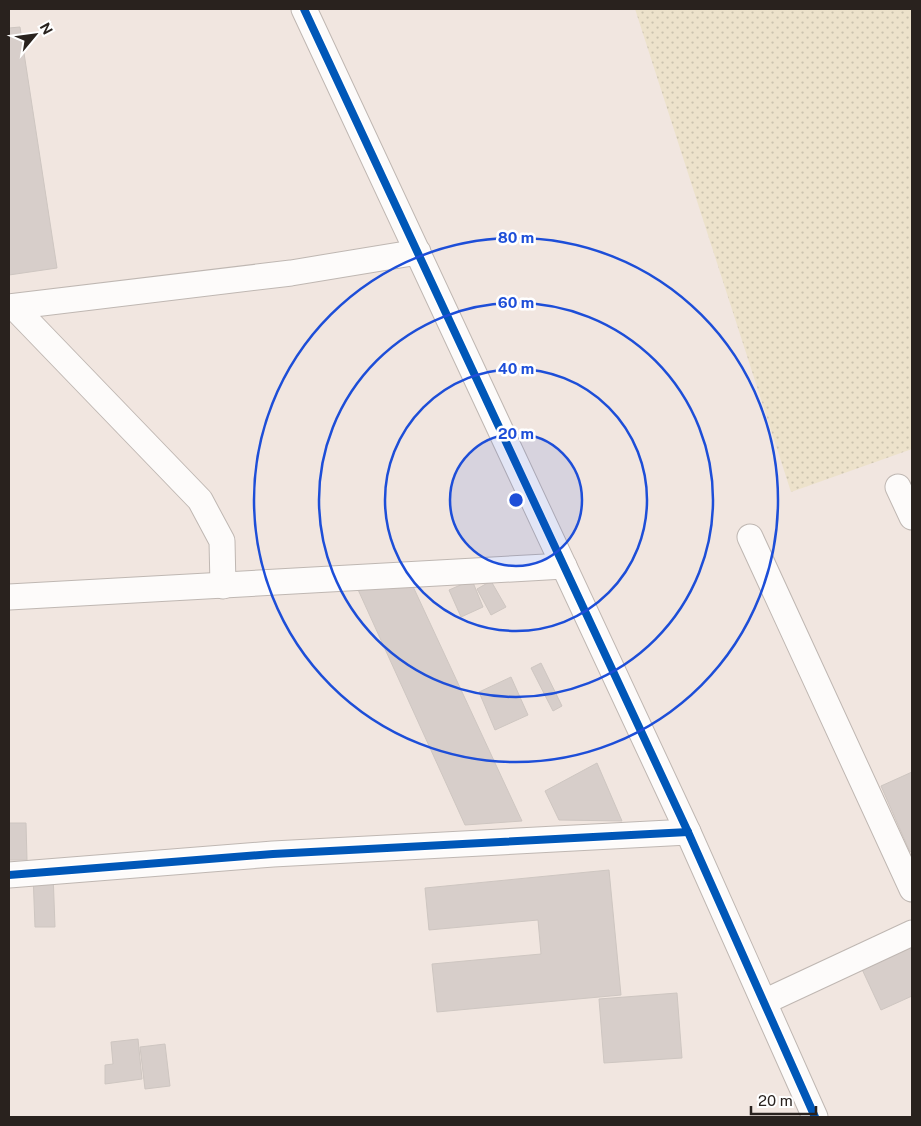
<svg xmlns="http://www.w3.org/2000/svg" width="921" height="1126" viewBox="0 0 921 1126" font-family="'Public Sans',sans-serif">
<defs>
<pattern id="sand-dots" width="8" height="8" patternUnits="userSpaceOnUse" patternTransform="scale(1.25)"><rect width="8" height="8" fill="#ede2cb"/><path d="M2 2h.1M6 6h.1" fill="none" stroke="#cbc2ae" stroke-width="1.8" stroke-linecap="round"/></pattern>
</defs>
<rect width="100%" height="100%" fill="#f1e6e0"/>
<!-- sand -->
<path fill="url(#sand-dots)" d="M635 9H912V449L791 492Z"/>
<!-- building -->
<g fill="#d7ceca" stroke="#cec6c1">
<path d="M20 27 57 268 9 275V28Z"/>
<path d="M410 580 522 821 465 825 355 583Z"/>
<path d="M472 580 483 607 461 617 449 590Z"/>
<path d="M491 581 506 607 491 615 477 589Z"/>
<path d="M541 663 562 706 553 711 531 668Z"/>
<path d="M511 677 528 715 495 730 479 692Z"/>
<path d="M597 763 622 821 559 820 545 791Z"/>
<path d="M912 772V851L910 852 881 786Z"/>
<path d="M9 823H26L27 860H9Z"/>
<path d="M609 870 621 995 437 1012 432 964 541 954 538 920 429 930 425 888Z"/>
<path d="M53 873 55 927H35L33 874Z"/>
<path d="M908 943 912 952V996L881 1010 860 965Z"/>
<path d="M677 993 682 1058 604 1063 599 999Z"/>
<path d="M138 1039 142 1079 105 1084V1065L113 1064 111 1042Z"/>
<path d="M165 1044 170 1086 145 1089 140 1047Z"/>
</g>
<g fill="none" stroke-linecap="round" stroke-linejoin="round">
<!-- minor casing -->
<g stroke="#bfb7b2" stroke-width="27">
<g id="minor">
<path d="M304 9 688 832 815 1117"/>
<path d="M9 307 291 273 418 252"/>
<path d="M14 307 200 500 222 541 223 586"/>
<path d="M898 487 912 517"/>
<path d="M750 537 912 889"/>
<path d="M9 597 564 566"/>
<path d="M9 875 273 854 688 832"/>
<path d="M764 1002 912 933"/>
</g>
</g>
<!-- minor -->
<use href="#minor" stroke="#fdfbfa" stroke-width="25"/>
<!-- cycleway casing -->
<g stroke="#fff" stroke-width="11">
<g id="cycleway">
<path d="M304 9 688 832 815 1117"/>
<path d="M9 875 273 854 688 832"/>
</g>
</g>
<!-- cycleway -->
<use href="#cycleway" stroke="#0057b8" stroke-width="8"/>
</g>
<!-- distance rings -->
<circle cx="516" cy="500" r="66" fill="#1d4ed8" fill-opacity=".12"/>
<g fill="none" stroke="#1d4ed8" stroke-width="2.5">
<circle cx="516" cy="500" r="66"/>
<circle cx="516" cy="500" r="131"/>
<circle cx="516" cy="500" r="197"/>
<circle cx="516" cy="500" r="262"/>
</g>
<circle cx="516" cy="500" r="8" fill="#1d4ed8" stroke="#fff" stroke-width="2.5"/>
<g font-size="15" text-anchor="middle" font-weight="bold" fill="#1d4ed8" stroke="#fff" stroke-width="5" stroke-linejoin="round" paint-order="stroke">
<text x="516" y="243">80 m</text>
<text x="516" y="308">60 m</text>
<text x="516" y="374">40 m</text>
<text x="516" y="439">20 m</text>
</g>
<!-- border -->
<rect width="921" height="1126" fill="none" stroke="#29221e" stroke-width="20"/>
<!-- north arrow -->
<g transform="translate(35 35) rotate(61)" stroke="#ffffff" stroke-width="4" paint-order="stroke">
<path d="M0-4L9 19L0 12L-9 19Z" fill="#29221e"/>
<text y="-8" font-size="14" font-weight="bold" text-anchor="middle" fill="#29221e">N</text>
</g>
<!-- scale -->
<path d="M751 1106v8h65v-8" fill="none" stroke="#29221e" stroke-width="2.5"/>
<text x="758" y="1106" font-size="15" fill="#29221e" stroke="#ffffff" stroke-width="4" paint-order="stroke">20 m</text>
</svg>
